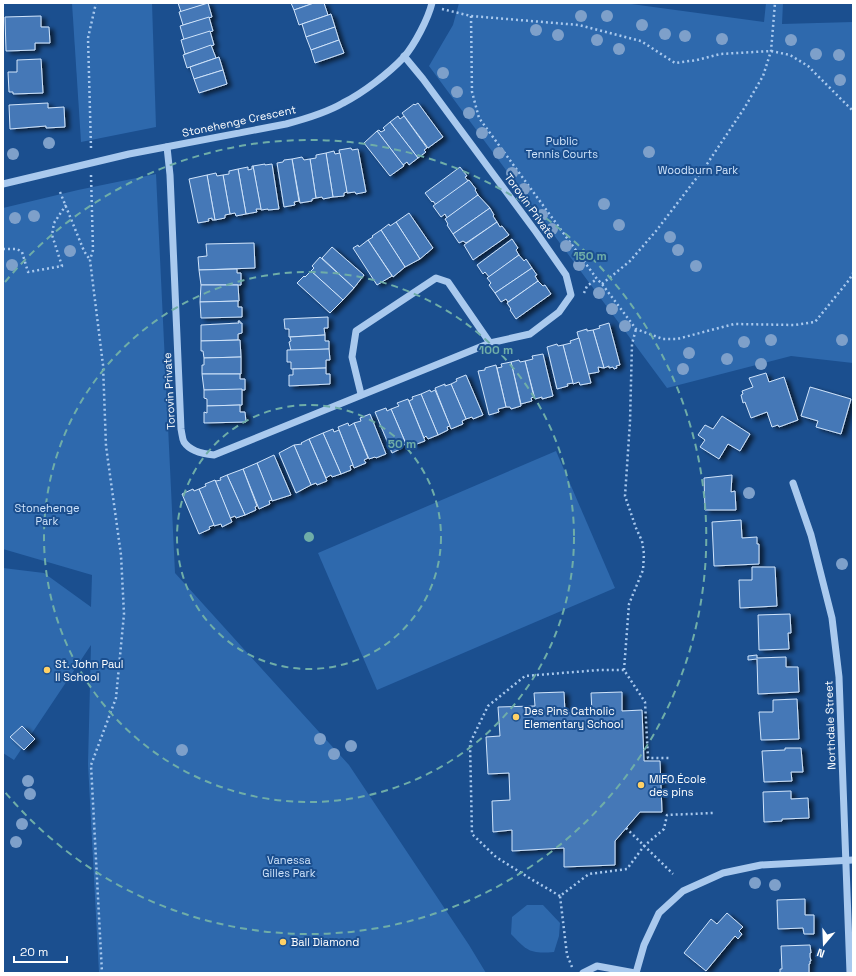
<svg xmlns="http://www.w3.org/2000/svg" width="856" height="976" viewBox="0 0 856 976" font-family="'Space Grotesk',sans-serif">
<defs>
<filter id="shadow"><feDropShadow dx="4.5" dy="2.5" stdDeviation="2" flood-color="#0009"/></filter>
</defs>
<rect width="100%" height="100%" fill="#1b4f8f"/>
<!-- green -->
<g fill="#2e69ad">
<path d="M72 3H152L156 127 81 142Z"/>
<path d="M459 3H624L764 22 766 3H783L782 24 853 22V363L791 356 667 388 429 66 453 25Z"/>
<path d="M156 174 175 573 349 765 469 945 486 973H99L88 764 91 645 14 760 3 753V568L44 573 91 607 92 575 3 549V208L78 190Z"/>
<path d="M556 451 615 588 377 690 318 553Z"/>
<path d="M527 905H543L560 923 559 936 554 952C530 954 527 951 511 934L512 917Z"/>
</g>
<!-- building -->
<g fill="#4478b7" stroke="#cfe3fa" filter="url(#shadow)">
<path d="M178 3H209L181 12Z"/>
<path d="M208 3 212 17 183 25 179 12Z"/>
<path d="M291 3H314L294 10Z"/>
<path d="M314 3H324L328 15 299 25 294 10Z"/>
<path d="M331 14 335 27 306 37 302 24Z"/>
<path d="M41 16V27H49L50 43H35V50L6 51 5 17Z"/>
<path d="M209 17 213 31 184 40 180 26Z"/>
<path d="M335 27 339 40 311 50 306 37Z"/>
<path d="M210 31 214 45 185 54 181 40Z"/>
<path d="M339 40 344 53 315 63 311 50Z"/>
<path d="M211 45 216 58 187 68 183 55Z"/>
<path d="M219 57 223 70 194 79 190 67Z"/>
<path d="M41 59 43 93 13 94V92H9L8 72H17V60Z"/>
<path d="M223 70 227 84 199 93 194 79Z"/>
<path d="M48 103V108L64 107 65 127 46 128V126L10 129 9 105Z"/>
<path d="M418 103 443 137 428 148 402 113 414 104 415 105Z"/>
<path d="M398 116 400 119 404 116 427 148 424 150 426 152 418 158 390 122Z"/>
<path d="M390 122 418 158 409 165 407 162 403 165 377 131 379 130 381 132 385 130 383 128Z"/>
<path d="M377 131 404 166 390 176 364 143Z"/>
<path d="M351 148 352 150 358 149 366 192 356 194 355 192 347 193 339 150Z"/>
<path d="M334 151 335 154 340 153 347 192 344 193V196L333 197 326 153Z"/>
<path d="M326 153 333 197 323 199 322 197 316 198 310 159 316 158V155Z"/>
<path d="M302 157 304 160 310 159 316 198 312 199V201L300 203 292 159Z"/>
<path d="M292 159 299 201 294 202 295 205 284 207 277 163 283 162 284 160Z"/>
<path d="M265 164V165L272 164 279 209 268 210V209L261 210 253 166Z"/>
<path d="M252 166H253L261 209H256L257 212 246 214 238 169 248 167V170L252 169Z"/>
<path d="M460 167 467 176 465 177 468 181 436 205 433 201 432 202 425 193Z"/>
<path d="M238 169 246 214 236 216 235 213 230 214 223 175 229 174V171Z"/>
<path d="M216 173 217 176 223 175 230 214 225 215V218L215 220 207 175Z"/>
<path d="M207 175 215 220H212V218L208 219 209 221 198 223 189 179Z"/>
<path d="M469 180 476 189 475 190 478 195 447 218 445 214 441 217 433 206Z"/>
<path d="M478 195 490 208 453 234 447 225 448 224 445 219Z"/>
<path d="M490 208 494 215 493 216 497 222 466 243 463 241 459 243 453 234Z"/>
<path d="M409 213 433 248 420 259 396 222Z"/>
<path d="M396 222 420 259 405 267 381 230 389 224 390 226Z"/>
<path d="M497 222 500 227 502 226 509 235 473 260 464 245Z"/>
<path d="M381 230 405 267 393 277 368 240 373 237 372 236Z"/>
<path d="M512 239 518 248 516 250 519 255 489 277 485 272 483 274 477 265Z"/>
<path d="M368 240 392 276 377 285 353 248 358 245 359 247Z"/>
<path d="M254 243 255 268 199 270 198 257 207 256 206 244Z"/>
<path d="M332 247 364 275 354 288 322 258Z"/>
<path d="M519 255 524 261 526 259 532 268 495 293 489 285 491 283 487 278Z"/>
<path d="M320 257 354 288 343 300 311 271 314 268 312 266Z"/>
<path d="M532 268 537 275 535 276 538 281 508 302 506 299 501 302 495 293Z"/>
<path d="M237 269V273H241V285H201L199 270Z"/>
<path d="M311 271 343 300 330 313 297 283 304 276 305 277Z"/>
<path d="M538 281 543 286 545 285 551 294 516 319 510 310 511 309 507 303Z"/>
<path d="M201 285H238L239 301 200 302Z"/>
<path d="M238 301V307H242V317L201 318 200 302Z"/>
<path d="M328 317V328H324L325 335 289 337V329H285L284 319Z"/>
<path d="M238 321H240V323H242V333L238 334V340L201 341V325L239 323Z"/>
<path d="M609 323 620 365 616 366 617 368 614 369 613 367 609 368V366L604 368 593 330 600 328 599 326Z"/>
<path d="M587 329V331L593 330 604 368 598 367 599 372 588 374 577 332Z"/>
<path d="M325 335V341H329V349L291 351 289 342 291 341 290 337Z"/>
<path d="M579 338 591 383 580 385 579 382 573 384 563 345 571 343 570 341Z"/>
<path d="M240 340 241 357 204 358 203 351H201V341Z"/>
<path d="M557 344 558 346 563 345 573 383 567 384 568 386 557 389 547 347Z"/>
<path d="M329 349 330 360H326V368L291 369V362H287V350Z"/>
<path d="M543 354 553 396 542 399V397L535 399 525 361 533 359 532 356Z"/>
<path d="M241 357V374H202V365H204V358Z"/>
<path d="M519 360 520 362 525 361 534 397 531 398 532 401 521 404 511 362Z"/>
<path d="M511 362 521 406 511 409 510 407H506L497 368 502 367 501 364Z"/>
<path d="M496 365 506 407 498 409 499 412 489 415 478 371 485 370V368Z"/>
<path d="M326 368V374H330V384L289 386V375H293V369Z"/>
<path d="M766 373 769 382 784 377 798 420 779 427 778 425 772 427 767 412 751 418 745 402 743 403 741 395 743 394 742 391 753 387 749 378Z"/>
<path d="M202 374H240V379H245V390H204Z"/>
<path d="M466 375 483 415 473 419 472 417 466 419 451 384 457 381 456 379Z"/>
<path d="M445 384V386L451 384 466 419 462 421 463 424 451 429 435 388Z"/>
<path d="M810 387 851 399 841 434 816 427 818 421 801 416Z"/>
<path d="M242 389V405L207 406V399L204 398V390Z"/>
<path d="M430 390 431 392 435 390 450 426 447 427 448 430 438 435 421 394Z"/>
<path d="M421 394 438 435 428 439 426 436 424 438 409 401 413 399 412 397Z"/>
<path d="M408 399 425 441 414 445 413 443 407 446 391 409 399 406 397 403Z"/>
<path d="M240 405V412H245L246 422 204 423V412L207 413V406Z"/>
<path d="M386 408 387 411 391 409 406 444 401 446 402 448 392 453 375 412Z"/>
<path d="M370 414 386 454 376 458 375 457 369 459 354 423 361 421 360 418Z"/>
<path d="M722 416 750 434 740 451 728 444 719 459 700 447 705 440 698 435 705 425 713 429Z"/>
<path d="M348 423 349 426 354 423 368 458 364 460 366 463 354 468 338 427Z"/>
<path d="M333 429 334 432 339 430 353 465 350 466 351 470 341 474 323 433Z"/>
<path d="M323 433 341 474 332 477 331 475 326 478 309 439Z"/>
<path d="M309 439 327 481 317 485 316 483 311 485 294 445 302 444 301 443Z"/>
<path d="M294 445 311 485 296 493 279 453Z"/>
<path d="M274 455 291 495 272 501 257 463Z"/>
<path d="M257 463 272 500 269 501 270 504 259 509 243 469Z"/>
<path d="M243 469 257 506 255 507 256 510 245 515 227 475Z"/>
<path d="M227 475 245 515 236 518 235 516 230 518 215 480 216 481 221 480 220 478Z"/>
<path d="M732 475 731 492 735 491 736 510H705L704 478Z"/>
<path d="M215 480 232 522 222 527 221 524 214 526 199 489 206 486 205 484Z"/>
<path d="M193 489 194 491 199 489 214 525 209 527 210 529 199 534 182 494Z"/>
<path d="M741 520 742 538 757 537V544H759V564L714 566 712 522Z"/>
<path d="M752 567H775L777 606 740 608 739 580H752Z"/>
<path d="M790 614 791 633H788L789 649 759 650 758 615Z"/>
<path d="M757 655V658L786 657V667H798L799 692 758 694 757 659 748 660V656Z"/>
<path d="M564 692 565 713 592 712 591 693 622 692V711L642 710 644 761H660L662 812H640L615 841V865L564 867V848L512 851V830L493 832 492 801 510 800 509 773 488 774 486 737 500 736 498 707 535 706 534 693Z"/>
<path d="M797 699 799 739 761 740 759 712H773V700Z"/>
<path d="M22 726 35 739 24 750 10 737Z"/>
<path d="M785 748H801L803 772H791L792 781 764 782 762 751 785 750Z"/>
<path d="M791 791V799L808 798 809 818 782 819V821L764 822 763 792Z"/>
<path d="M805 899V915H814V934H804L803 928 778 929 777 900Z"/>
<path d="M727 913 743 927 739 931 742 934 738 939 735 936 706 971 684 953 711 919 717 924Z"/>
<path d="M810 945 811 953H810V957L811 961H810V964H809V973H780V969H782L781 946Z"/>
</g>
<g fill="none" stroke-linecap="round" stroke-linejoin="round">
<!-- path -->
<g stroke="#a9c9ee" stroke-width="2.5" stroke-dasharray="2 3" stroke-linecap="butt">
<path d="M442 9 471 16 579 25 641 41 675 63 697 60 720 54 771 51 790 55 808 66 853 111"/>
<path d="M471 16 472 92 479 118 597 279 602 284 636 329 663 339H677L734 324 795 325 815 322 849 280 853 273"/>
<path d="M91 148 88 38 96 3"/>
<path d="M91 175 93 250 90 260 103 365 106 446 121 555 124 614 116 698 91 765 102 973"/>
<path d="M60 192 84 251 90 260"/>
<path d="M3 249H17L22 252 28 272 62 266 52 235 54 223 66 205"/>
<path d="M602 284 630 261 656 231 705 167 745 107 763 76 771 51 775 3"/>
<path d="M584 293 587 286 597 279"/>
<path d="M624 670 629 604 643 570 644 554 642 541 636 528 625 496 630 422 632 344 636 329"/>
<path d="M665 782H710"/>
<path d="M626 828 673 874"/>
<path d="M560 896 531 879 496 857 472 834 470 743 488 706 525 676 599 670H624L645 702 648 758H671"/>
<path d="M572 967 567 955 560 896 589 874 627 869 644 846 664 829 667 815 713 813"/>
</g>
<!-- minor -->
<g stroke="#a9c9ee" stroke-width="7">
<path d="M167 147 170 175 181 429C182 433 182 438 184 442 190 451 203 454 214 455L490 343 530 334 559 312 571 295 566 275 536 232 423 79 404 56"/>
<path d="M3 184 129 154 286 124C305 119 326 113 343 103 363 93 389 73 404 57 415 44 428 19 432 3"/>
<path d="M361 394 352 357 356 331 436 278 448 282 490 343"/>
<path d="M793 483 811 535 832 618 839 677 850 973"/>
<path d="M583 973 597 966 635 973"/>
<path d="M636 973 644 945 659 913 683 891 723 873 761 865 853 860"/>
</g>
</g>
<!-- trees -->
<g fill="#7ea0ca">
<circle cx="581" cy="16" r="6"/>
<circle cx="607" cy="16" r="6"/>
<circle cx="642" cy="25" r="6"/>
<circle cx="536" cy="30" r="6"/>
<circle cx="665" cy="34" r="6"/>
<circle cx="558" cy="35" r="6"/>
<circle cx="685" cy="36" r="6"/>
<circle cx="722" cy="39" r="6"/>
<circle cx="597" cy="40" r="6"/>
<circle cx="791" cy="40" r="6"/>
<circle cx="619" cy="49" r="6"/>
<circle cx="816" cy="54" r="6"/>
<circle cx="839" cy="55" r="6"/>
<circle cx="443" cy="73" r="6"/>
<circle cx="840" cy="80" r="6"/>
<circle cx="457" cy="92" r="6"/>
<circle cx="469" cy="113" r="6"/>
<circle cx="482" cy="133" r="6"/>
<circle cx="49" cy="143" r="6"/>
<circle cx="649" cy="152" r="6"/>
<circle cx="499" cy="153" r="6"/>
<circle cx="13" cy="154" r="6"/>
<circle cx="512" cy="173" r="6"/>
<circle cx="524" cy="189" r="6"/>
<circle cx="604" cy="204" r="6"/>
<circle cx="542" cy="215" r="6"/>
<circle cx="34" cy="216" r="6"/>
<circle cx="15" cy="218" r="6"/>
<circle cx="619" cy="225" r="6"/>
<circle cx="552" cy="229" r="6"/>
<circle cx="670" cy="237" r="6"/>
<circle cx="566" cy="246" r="6"/>
<circle cx="678" cy="250" r="6"/>
<circle cx="70" cy="251" r="6"/>
<circle cx="12" cy="265" r="6"/>
<circle cx="579" cy="265" r="6"/>
<circle cx="696" cy="266" r="6"/>
<circle cx="599" cy="293" r="6"/>
<circle cx="612" cy="309" r="6"/>
<circle cx="625" cy="326" r="6"/>
<circle cx="771" cy="340" r="6"/>
<circle cx="842" cy="340" r="6"/>
<circle cx="744" cy="342" r="6"/>
<circle cx="689" cy="353" r="6"/>
<circle cx="727" cy="359" r="6"/>
<circle cx="761" cy="364" r="6"/>
<circle cx="683" cy="369" r="6"/>
<circle cx="749" cy="493" r="6"/>
<circle cx="842" cy="564" r="6"/>
<circle cx="320" cy="739" r="6"/>
<circle cx="351" cy="746" r="6"/>
<circle cx="182" cy="750" r="6"/>
<circle cx="334" cy="754" r="6"/>
<circle cx="28" cy="781" r="6"/>
<circle cx="30" cy="794" r="6"/>
<circle cx="22" cy="824" r="6"/>
<circle cx="16" cy="842" r="6"/>
<circle cx="755" cy="883" r="6"/>
<circle cx="775" cy="885" r="6"/>
</g>
<!-- distance rings -->
<g fill="none" stroke="#6fada8" stroke-width="2" stroke-dasharray="7 5">
<circle cx="309" cy="537" r="132"/>
<circle cx="309" cy="537" r="265"/>
<path d="M5 282A397 397 0 1 1 5 792"/>
</g>
<!-- markers -->
<g fill="#ffd166" stroke="#1b4f8f" stroke-width="1.5">
<circle cx="47" cy="670" r="4"/>
<circle cx="516" cy="717" r="4"/>
<circle cx="641" cy="785" r="4"/>
<circle cx="283" cy="942" r="4"/>
</g>
<g text-anchor="middle" stroke-width="4" stroke-linejoin="round" paint-order="stroke">
<!-- street labels -->
<g font-size="11" fill="#fff" stroke="#1b4f8f">
<text transform="translate(239 121) rotate(-12)" y="4">Stonehenge Crescent</text>
<text transform="translate(530 206) rotate(54)" y="4">Torovin Private</text>
<text transform="translate(169 391) rotate(-93)" y="4">Torovin Private</text>
<text transform="translate(830 725) rotate(-92)" y="4">Northdale Street</text>
</g>
<!-- park labels -->
<g font-size="11" fill="#cfe3fa" stroke="#1b4f8f">
<text x="562" y="145">Public<tspan x="562" dy="13">Tennis Courts</tspan></text>
<text x="698" y="174">Woodburn Park</text>
<text x="47" y="512">Stonehenge<tspan x="47" dy="13">Park</tspan></text>
<text x="289" y="864">Vanessa<tspan x="289" dy="13">Gilles Park</tspan></text>
</g>
<!-- poi labels -->
<g font-size="11" fill="#fff" stroke="#1b4f8f" text-anchor="start">
<text x="55" y="668">St. John Paul<tspan x="55" dy="13">II School</tspan></text>
<text x="524" y="715">Des Pins Catholic<tspan x="524" dy="13">Elementary School</tspan></text>
<text x="649" y="783">MIFO École<tspan x="649" dy="13">des pins</tspan></text>
<text x="291" y="946">Ball Diamond</text>
</g>
</g>
<circle cx="309" cy="537" r="6" fill="#6fada8" stroke="#1b4f8f" stroke-width="2"/>
<g font-size="12" text-anchor="middle" font-weight="bold" fill="#6fada8" stroke="#1b4f8f" stroke-width="4" stroke-linejoin="round" paint-order="stroke">
<text x="590" y="260">150 m</text>
<text x="496" y="354">100 m</text>
<text x="402" y="448">50 m</text>
</g>
<!-- border -->
<rect width="856" height="976" fill="none" stroke="#ffffff" stroke-width="8"/>
<!-- north arrow -->
<g transform="translate(824 944) rotate(199)" stroke="#1b4f8f" stroke-width="3" paint-order="stroke">
<path d="M0-3L7 15L0 10L-7 15Z" fill="#ffffff"/>
<text y="-6" font-size="11" font-weight="bold" text-anchor="middle" fill="#ffffff">N</text>
</g>
<!-- scale -->
<path d="M14 956v6h53v-6" fill="none" stroke="#ffffff" stroke-width="2"/>
<text x="20" y="956" font-size="12" fill="#ffffff" stroke="#1b4f8f" stroke-width="3" paint-order="stroke">20 m</text>
</svg>
